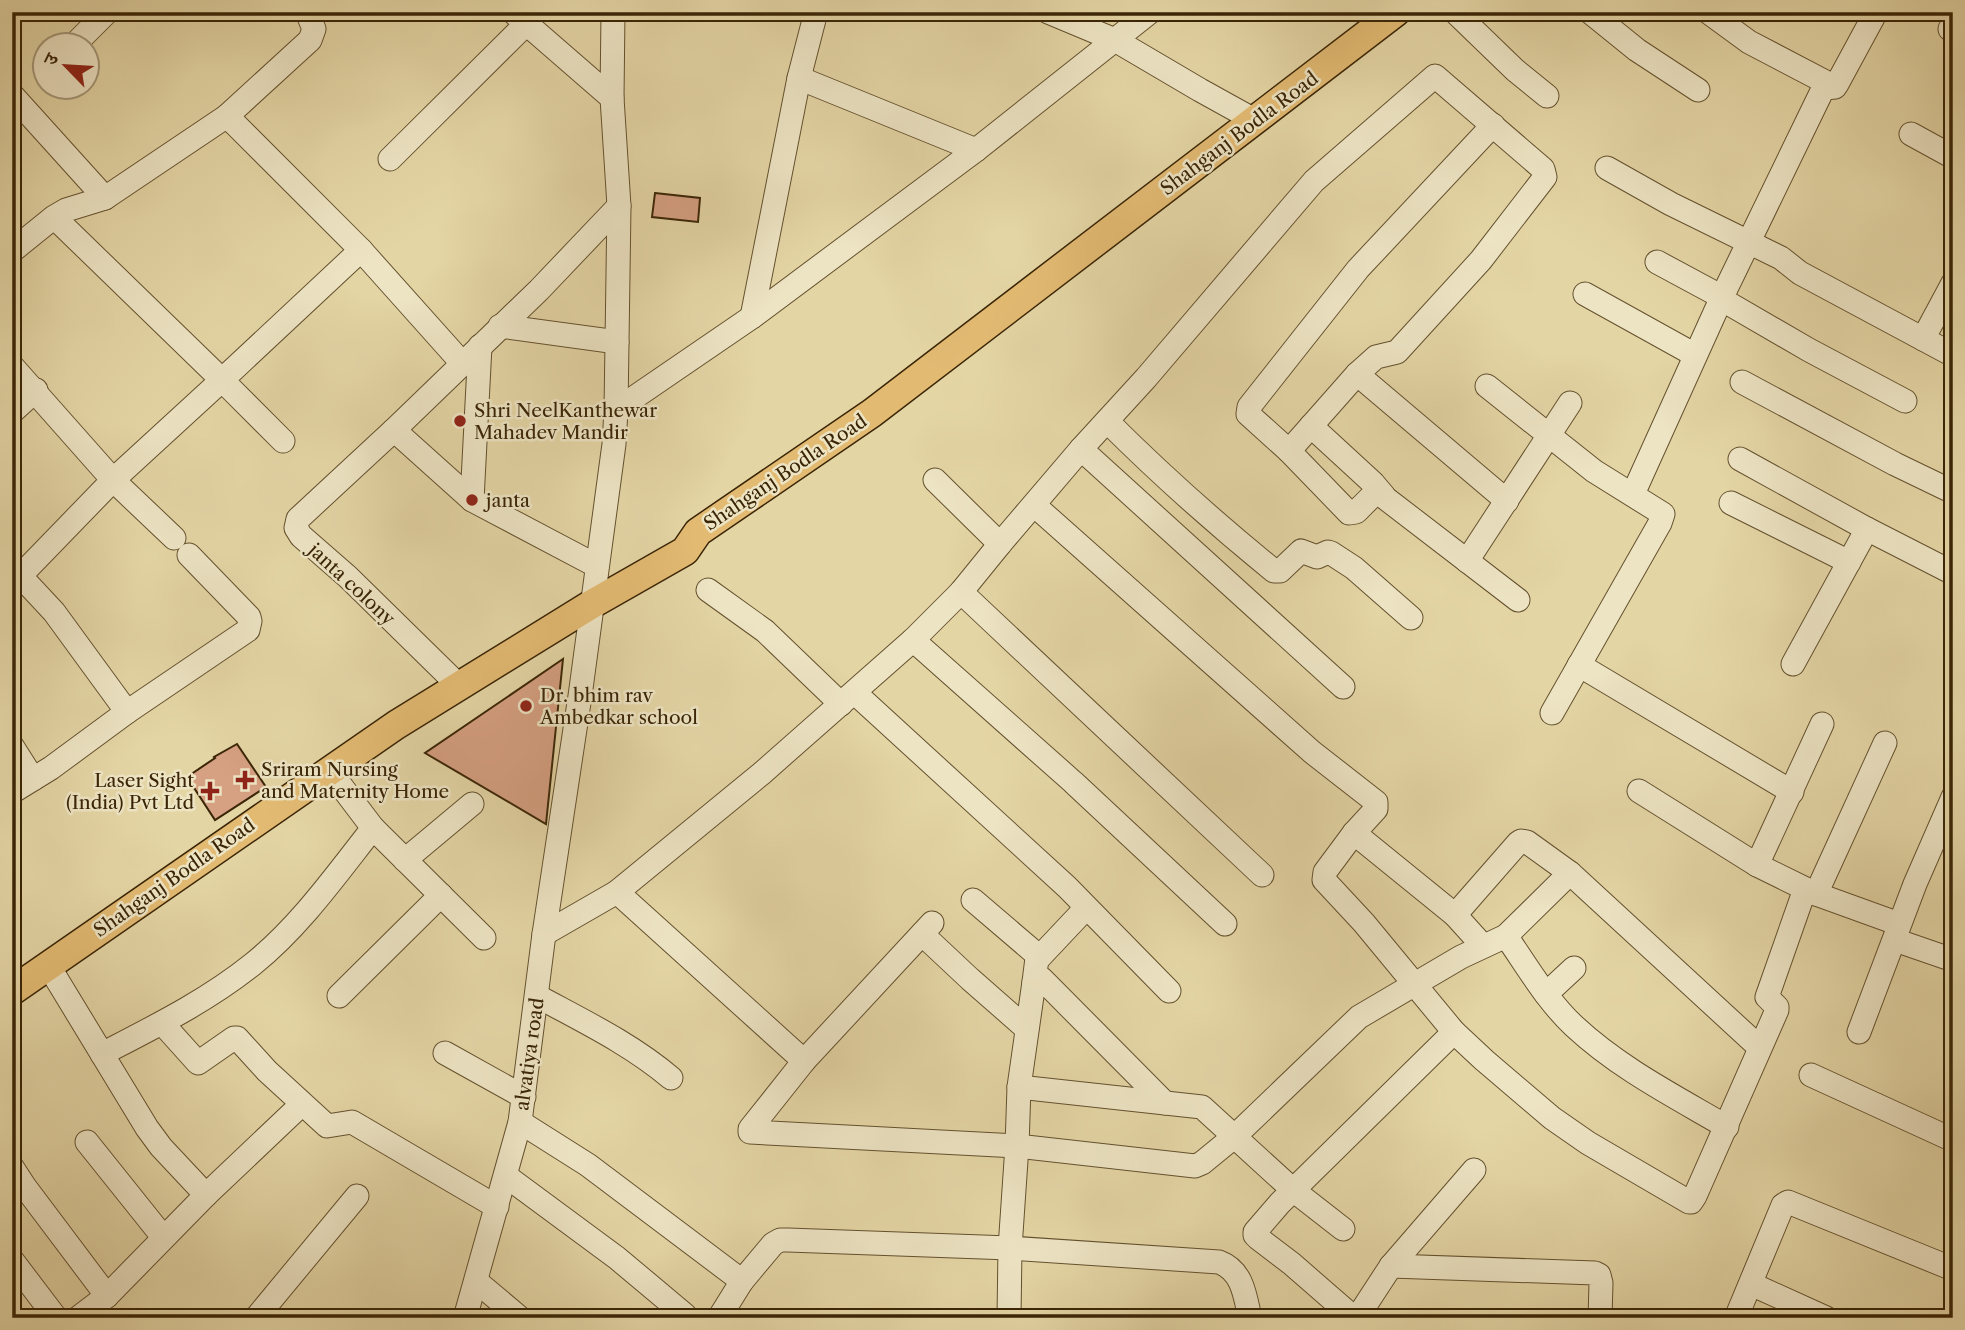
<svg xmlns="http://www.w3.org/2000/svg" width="1965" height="1330" viewBox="0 0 1965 1330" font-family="'Libre Caslon Text','Noto Serif Devanagari',serif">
<rect width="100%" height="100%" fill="#e4d5a5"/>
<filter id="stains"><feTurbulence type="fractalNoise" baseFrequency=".00286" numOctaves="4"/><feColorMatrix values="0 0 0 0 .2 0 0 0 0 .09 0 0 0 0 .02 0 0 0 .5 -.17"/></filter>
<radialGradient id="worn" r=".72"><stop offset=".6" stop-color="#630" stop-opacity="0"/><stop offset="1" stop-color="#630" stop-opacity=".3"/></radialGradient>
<!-- building -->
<g fill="#d6a082" stroke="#3a2506" stroke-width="2">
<path d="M655 193 700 198 698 222 652 217Z"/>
<path d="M563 659 546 824 425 753Z"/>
<path d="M237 744 266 787 215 820 187 777 215 758 214 757Z"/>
</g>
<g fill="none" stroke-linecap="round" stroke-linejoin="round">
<!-- minor casing -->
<g stroke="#64512e" stroke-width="25">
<g id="minor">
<path d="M1048 12 1115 40 1200 90 1256 121"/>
<path d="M1455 12 1515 70 1547 96"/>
<path d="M1590 12 1637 50 1698 90"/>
<path d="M1708 12 1749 42 1835 87"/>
<path d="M1950 29 1953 23"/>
<path d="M73 46 107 12"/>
<path d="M799 78 976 150"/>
<path d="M12 95 105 198"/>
<path d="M612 98 613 12"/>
<path d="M227 116 310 40 314 29 307 12"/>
<path d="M1493 125 1358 269 1249 407 1248 414 1289 451 1349 513 1356 512 1374 494H1380L1518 600"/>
<path d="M1911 134 1953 157"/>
<path d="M390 159 526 24"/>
<path d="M1607 168 1671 204 1781 258 1800 273 1953 355"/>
<path d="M361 250 462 363"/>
<path d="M12 251 54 217 66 210 105 198 227 116 361 250 222 380 54 217"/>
<path d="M1657 262 1722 297"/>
<path d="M1585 294 1695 355"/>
<path d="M1721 299 1809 350 1905 401"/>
<path d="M752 317 799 78 816 12"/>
<path d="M500 326 617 342"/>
<path d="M1923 339 1953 283"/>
<path d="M12 366 113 480 174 538"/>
<path d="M1357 374 1507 501"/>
<path d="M1742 382 1895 464 1953 492"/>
<path d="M1487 386 1594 471 1663 514 1660 523 1552 713"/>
<path d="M616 410 752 317 976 150 1150 12"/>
<path d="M12 412 36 390"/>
<path d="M1107 421C1161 475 1215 523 1274 571H1280L1301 551 1317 557 1328 552 1331 553 1354 568 1411 618"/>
<path d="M1311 426 1373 483 1384 496"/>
<path d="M394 430 298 519 296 528 301 536 348 577 450 677"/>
<path d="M1081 449 1343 687"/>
<path d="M1740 459 1867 529 1953 573"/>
<path d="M935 480 1000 544"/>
<path d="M1633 494 1722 297 1822 91C1826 86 1832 90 1837 84L1876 12"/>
<path d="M472 500 480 346"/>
<path d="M1731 503 1849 562"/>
<path d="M1034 505 1312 752 1376 802V809L1354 833 1325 872 1324 880 1364 923 1454 1032 1484 1060 1552 1118 1588 1143 1689 1202H1691L1695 1196 1777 1010V1007L1767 997 1805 889"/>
<path d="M1467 561 1570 403"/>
<path d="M597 566 472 500 394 430 539 290 619 206"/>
<path d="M12 567 54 612 127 712 51 768 12 792"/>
<path d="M21 575 113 480 222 380 283 441"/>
<path d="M708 590 765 631 841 704"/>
<path d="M961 592 1262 875"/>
<path d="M913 640 1073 782 1225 924"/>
<path d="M1793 664 1867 529"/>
<path d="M1579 665 1792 792"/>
<path d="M855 693 1067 887 1169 991"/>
<path d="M127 712 248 630 250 621 249 617 189 555"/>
<path d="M12 746 33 779"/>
<path d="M329 770 373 828 484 938"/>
<path d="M1639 791 1757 865 1816 894 1899 924"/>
<path d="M1354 833 1455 915 1483 946"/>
<path d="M405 860 472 804"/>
<path d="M1757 865 1822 724"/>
<path d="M617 892 804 1061"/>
<path d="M1816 894 1885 743"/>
<path d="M973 900 1035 953 1037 958 1034 982"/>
<path d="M1455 915 1518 843 1521 841 1527 842 1570 873 1759 1047"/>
<path d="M932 923 804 1061 750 1129V1132L1017 1146 1195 1166 1202 1163 1235 1136 1359 1017 1461 957 1506 936 1570 873"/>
<path d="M544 934 617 892 761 774 913 640 961 592 1000 544 1081 449 1146 378 1314 181 1435 76 1543 169 1545 177 1481 260 1397 352 1376 357 1357 374 1289 451"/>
<path d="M922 934 970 979 1027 1029"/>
<path d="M1506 936C1527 966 1547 1001 1574 1026 1619 1068 1674 1096 1727 1127"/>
<path d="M1895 940 1953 960"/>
<path d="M1037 960 1086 908"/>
<path d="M48 965 147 1128 161 1147 206 1195 107 1296 78 1318"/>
<path d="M1546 994 1574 968"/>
<path d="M339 996 441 895"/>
<path d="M537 996C583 1021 631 1044 671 1078"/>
<path d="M162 1023 198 1063 234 1038H237L267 1071 327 1126 352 1122 497 1207"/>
<path d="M1859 1032 1915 884 1953 797"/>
<path d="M445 1053 524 1097"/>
<path d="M102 1054C154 1027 207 1001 253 964 300 926 336 875 373 828"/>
<path d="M1811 1075 1953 1140"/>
<path d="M1019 1087 1202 1107 1293 1190 1343 1229"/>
<path d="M520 1122 588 1165 742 1281"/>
<path d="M87 1142 163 1237"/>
<path d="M12 1167 25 1187 107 1296"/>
<path d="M506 1176 617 1258 685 1315"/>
<path d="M206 1195 302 1104"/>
<path d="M12 1260 56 1318"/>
<path d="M1391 1266 1595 1273 1599 1275 1601 1283 1600 1318"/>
<path d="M476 1281 520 1318"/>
<path d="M1751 1284 1826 1318"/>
<path d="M256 1318 357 1196"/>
<path d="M465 1318 520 1122 544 934 580 696 614 444 616 410 619 206 612 98 513 12"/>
<path d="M719 1318 742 1281 773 1244 780 1240H788L1010 1248 1219 1262C1243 1271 1245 1296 1250 1318"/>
<path d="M1009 1318 1010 1248 1017 1146 1019 1087 1034 982 1038 979H1042L1165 1103"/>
<path d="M1354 1318 1292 1264 1258 1238 1255 1235V1232L1280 1203 1454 1032"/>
<path d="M1357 1318 1391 1266 1474 1170"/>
<path d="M1736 1318 1783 1205 1788 1202 1953 1269"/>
</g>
</g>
<!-- major casing -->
<g stroke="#3a2506" stroke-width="31">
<path id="major" d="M12 991 396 725 592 604 685 551 698 532 872 413 1396 12"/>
</g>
<!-- minor -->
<use href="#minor" stroke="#ede4c4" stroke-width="23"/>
<!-- major -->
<use href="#major" stroke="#e2ba72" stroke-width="28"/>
</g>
<!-- markers -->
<g fill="#8f2418" stroke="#ede4c4" stroke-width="2.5">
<circle cx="460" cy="421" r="7"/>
<circle cx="472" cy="500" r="7"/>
<circle cx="526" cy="706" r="7"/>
<path d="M241.5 769.5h7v7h7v7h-7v7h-7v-7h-7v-7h7z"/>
<path d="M206.5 780.5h7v7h7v7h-7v7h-7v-7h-7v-7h7z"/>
</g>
<g text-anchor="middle" stroke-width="5" stroke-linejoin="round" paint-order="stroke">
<!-- street labels -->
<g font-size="19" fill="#3a2506" stroke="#ede4c4">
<text transform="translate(1239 133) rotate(-37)" y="7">Shahganj Bodla Road</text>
<text transform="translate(785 472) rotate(-34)" y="7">Shahganj Bodla Road</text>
<text transform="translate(352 584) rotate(43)" y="7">janta colony</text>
<text transform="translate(174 877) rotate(-35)" y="7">Shahganj Bodla Road</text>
<text transform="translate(529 1054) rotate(-82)" y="7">alvatiya road</text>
</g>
<!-- poi labels -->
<g font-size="19" fill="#3a2506" stroke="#ede4c4" text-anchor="start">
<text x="474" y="417">Shri NeelKanthewar<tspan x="474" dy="22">Mahadev Mandir</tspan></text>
<text x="486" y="507">janta</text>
<text x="540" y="702">Dr. bhim rav<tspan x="540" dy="22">Ambedkar school</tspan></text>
<text x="261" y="776">Sriram Nursing<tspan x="261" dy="22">and Maternity Home</tspan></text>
<text x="194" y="787" text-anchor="end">Laser Sight<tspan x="194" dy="22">(India) Pvt Ltd</tspan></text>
</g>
</g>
<!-- margin -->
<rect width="1965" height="1330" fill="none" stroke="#e4d5a5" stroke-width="42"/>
<rect x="14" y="14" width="1937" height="1302" fill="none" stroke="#3a2506" stroke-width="3.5"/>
<rect x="21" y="21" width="1923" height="1288" fill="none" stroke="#3a2506" stroke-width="2"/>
<!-- north arrow -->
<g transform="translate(66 66) rotate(295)"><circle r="33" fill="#ede4c4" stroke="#a59878" stroke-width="2"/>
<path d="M0-5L12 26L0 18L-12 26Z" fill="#8f2418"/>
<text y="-10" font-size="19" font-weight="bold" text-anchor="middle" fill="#3a2506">उ</text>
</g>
<rect width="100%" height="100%" filter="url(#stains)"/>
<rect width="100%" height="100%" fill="url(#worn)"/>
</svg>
